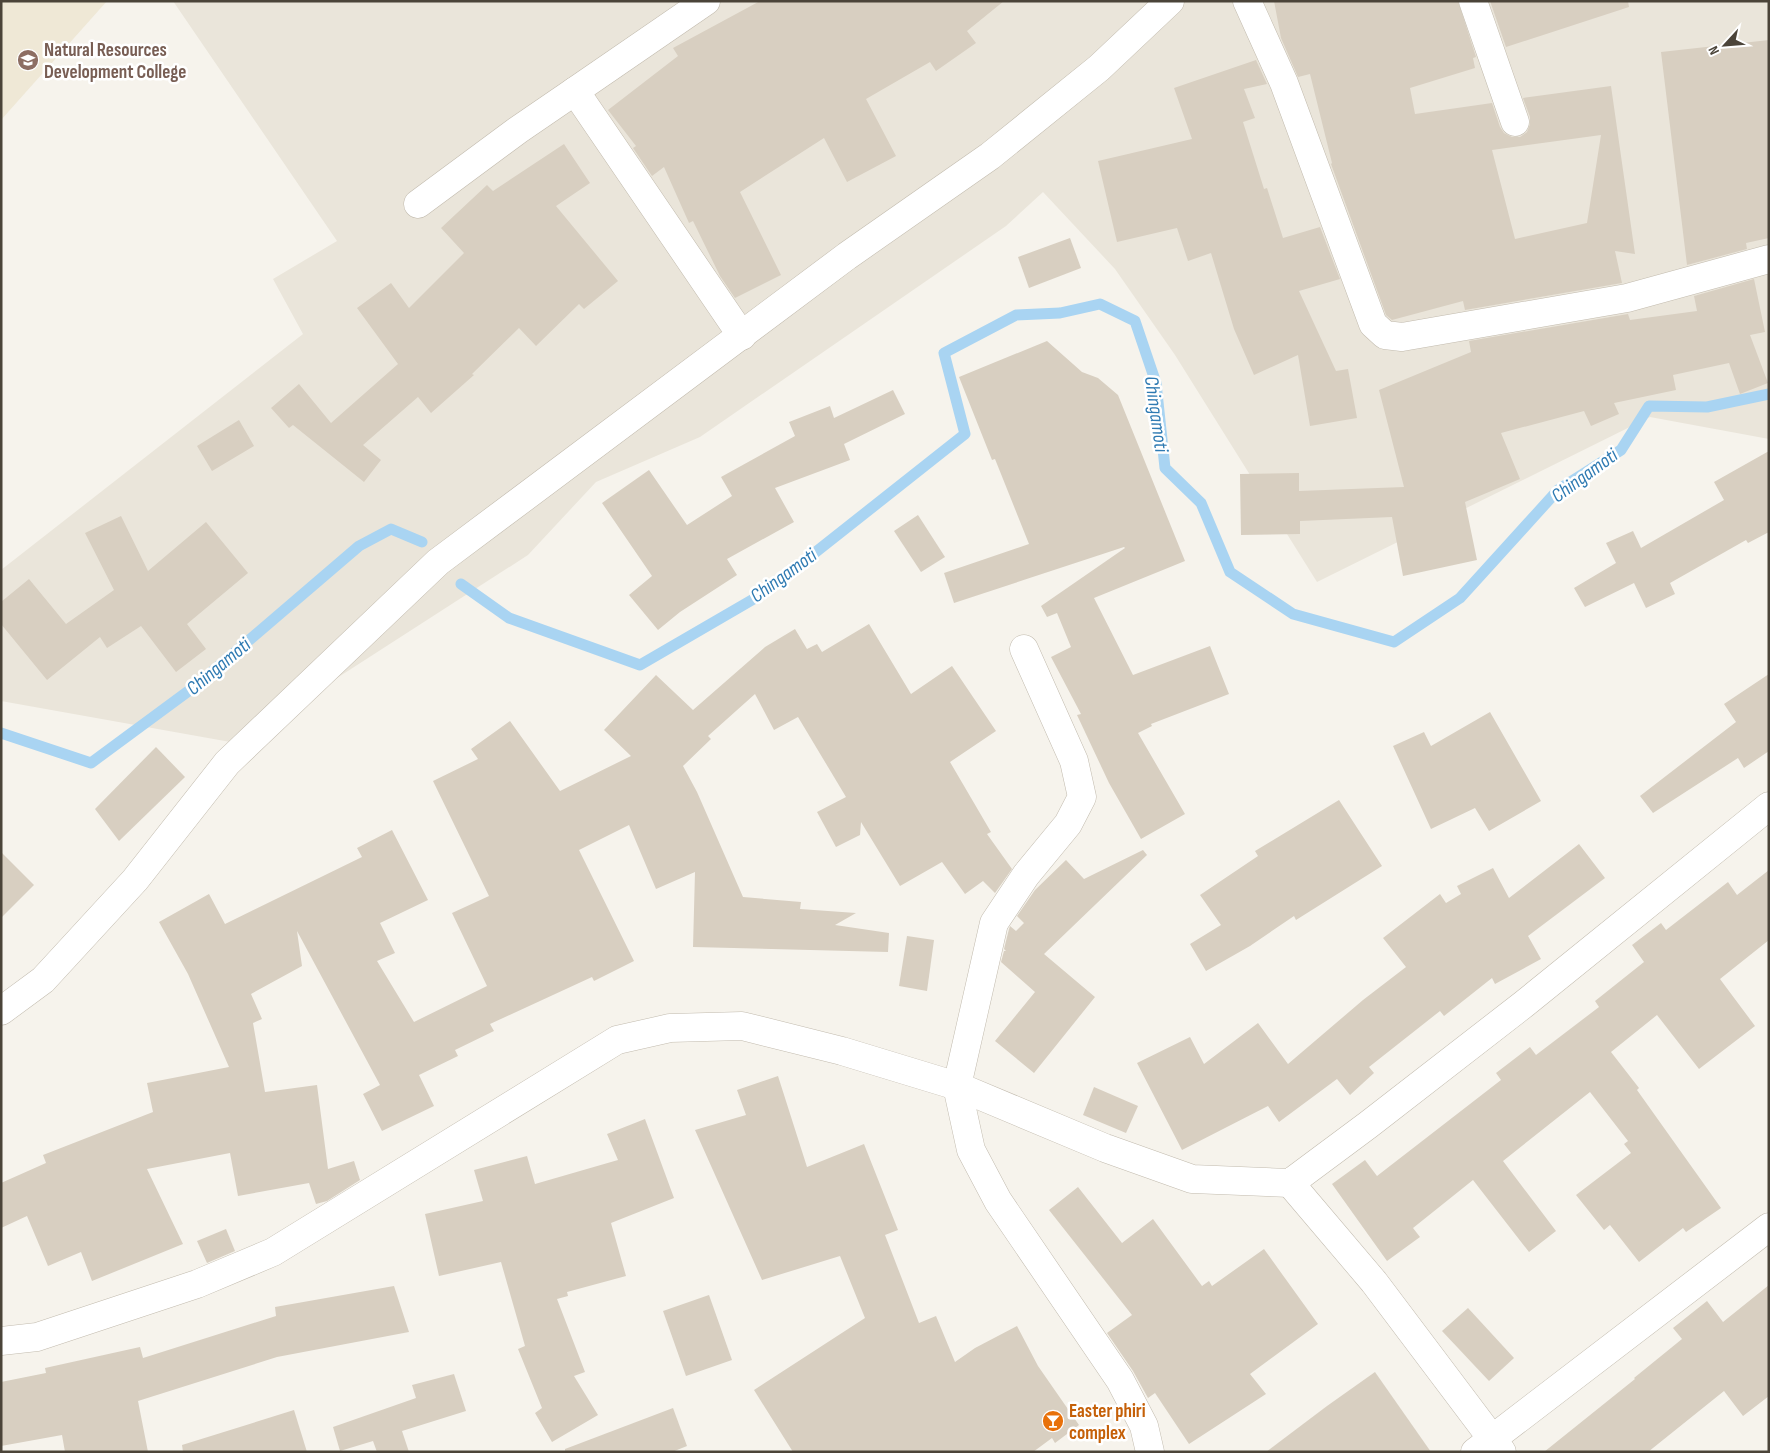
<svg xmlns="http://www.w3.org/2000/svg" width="1770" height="1453" viewBox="0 0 1770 1453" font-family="'Sofia Sans Condensed',sans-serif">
<rect width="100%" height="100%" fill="#f6f3ec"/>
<!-- residential -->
<path fill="#eae5da" d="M173 1H1769V439L1650 417 1317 582 1175 355 1115 269 1043 192 1006 226 700 437 596 482 528 555 236 743 1 701V570L303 334 273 279 337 241Z"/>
<!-- education -->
<path fill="#efe8d6" d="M1 1H107L1 120Z"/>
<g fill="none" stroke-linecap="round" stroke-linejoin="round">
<!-- stream -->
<g stroke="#a9d4f2" stroke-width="11">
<path d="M461 584 509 618 640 665 764 593 965 434 944 353 1016 315 1060 313 1100 304 1135 321 1156 383 1165 468 1201 503 1230 572 1293 614 1394 642 1460 598 1558 490 1621 450 1649 406 1707 407 1769 394"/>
<path d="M1 733 91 763 198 684 359 546 391 529 422 542"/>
</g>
</g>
<!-- building -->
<g fill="#d8cfc1" fill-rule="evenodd">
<path d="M760 1H1004L967 31 976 43 936 71 930 62 866 99 896 156 847 182 824 138 740 192 781 275 735 298 720 276 693 221 689 223 664 167 652 176 633 148 636 146 608 110 678 56 673 48Z"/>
<path d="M1274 1H1458L1476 57 1473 58 1475 68 1410 88 1415 114 1492 103 1500 127 1504 133 1512 137H1520L1527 132 1530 124V117L1523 98 1611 86 1635 254 1615 251 1622 283 1465 310 1463 301 1392 320 1386 315 1331 164 1332 163 1310 74 1298 77 1281 38ZM1601 135 1587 223 1515 239 1492 150Z"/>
<path d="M1490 1H1628L1629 7 1506 47Z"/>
<path d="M1769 40V238L1746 243 1747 249 1687 265 1661 52Z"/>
<path d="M1256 60 1267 84 1244 89 1255 118 1243 122 1264 189 1267 188 1283 238 1320 227 1340 279 1299 291 1336 371 1348 369 1357 418 1310 426 1298 355 1254 375 1234 329 1211 253 1188 261 1177 228 1117 242 1098 161 1192 139 1174 88Z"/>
<path d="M564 144 590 183 556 206 618 281 584 309 579 304 536 346 519 328 472 374 474 375 431 413 418 397 363 445 381 460 364 482 293 425 289 428 271 408 299 384 331 423 398 364 357 308 391 283 409 308 464 253 441 228 487 185 493 191Z"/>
<path d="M1070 238 1081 268 1029 288 1018 257Z"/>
<path d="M1754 279 1765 332 1750 335 1768 383 1740 394 1729 363 1673 375 1676 390 1614 403 1619 414 1591 426 1584 411 1501 433 1520 479 1465 502 1477 560 1403 576 1392 517 1300 521V534L1241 535 1240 474 1299 473V491L1404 487 1379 390 1471 352 1469 341 1628 314 1630 320 1697 311 1694 296Z"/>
<path d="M1047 341 1082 372 1098 378 1118 395 1185 561 1094 598 1133 675 1210 646 1229 694 1151 724 1152 726 1138 733 1185 814 1141 839 1109 783 1077 715 1081 714 1051 657 1071 647 1057 613 1047 617 1041 606 1125 548 1124 547 954 603 944 573 1029 544 995 459 992 460 959 377Z"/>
<path d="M893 390 905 414 844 444 850 460 775 488 794 522 727 559 737 575 680 612 658 630 629 595 652 576 602 503 649 470 687 525 732 496 721 477 795 436 789 422 830 406 834 418Z"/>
<path d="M239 420 254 446 212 471 197 446Z"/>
<path d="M1769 451V532L1748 543 1746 540 1670 583 1675 594 1646 608 1634 583 1585 607 1574 588 1616 563 1606 543 1633 531 1641 548 1724 500 1714 482Z"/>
<path d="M918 515 945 557 921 572 894 531Z"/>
<path d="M121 516 148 571 206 522 248 573 187 624 206 649 176 672 141 626 107 648 100 637 47 680 1 624V602L29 579 66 624 114 590 85 533Z"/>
<path d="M869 624 911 694 952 666 996 731 950 762 991 832 987 834 1012 869 995 893 983 881 965 894 942 862 900 886 861 822 860 835 836 847 817 812 846 797 798 717 774 730 755 694 708 736 711 739 683 766 697 792 743 897 801 902 800 909 856 913 835 925 889 933 888 952 693 947 695 872 656 889 629 825 579 850 634 961 594 981 592 977 490 1024 494 1031 455 1050 458 1056 419 1075 434 1106 382 1131 363 1094 380 1085 297 931 302 966 251 994 262 1019 253 1023 265 1092 317 1085 328 1169 354 1161 360 1180 327 1201 316 1204 309 1183 238 1196 230 1153 147 1169 183 1244 92 1281 81 1252 48 1266 27 1216 1 1228V1183L46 1163 43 1155 153 1112 147 1083 229 1067 188 974 159 922 209 894 225 924 362 857 357 848 392 830 428 900 380 923 395 953 377 961 414 1022 487 986 452 913 489 896 433 781 478 759 471 749 510 721 560 791 631 756 604 730 656 675 693 710 765 647 795 629 807 649 817 644 822 652Z"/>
<path d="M1769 674V751L1744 768 1738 758 1653 813 1640 796 1736 722 1724 704Z"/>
<path d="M1490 712 1541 801 1489 831 1475 808 1431 829 1393 746 1424 732 1431 746Z"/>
<path d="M156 747 185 777 119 841 95 809Z"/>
<path d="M1339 800 1382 866 1296 920 1294 916 1250 946 1206 971 1190 944 1221 925 1200 895 1258 856 1255 851Z"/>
<path d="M1579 844 1605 878 1528 936 1541 959 1495 984 1492 978 1444 1016 1440 1011 1369 1067 1374 1073 1350 1095 1337 1079 1279 1122 1268 1106 1182 1150 1137 1063 1190 1037 1204 1064 1258 1023 1288 1064 1363 1000 1406 967 1383 938 1440 894 1446 903 1461 894 1457 886 1493 868 1509 898Z"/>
<path d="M1143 850 1147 855 1044 954 1095 997 1034 1073 995 1041 1035 992 1001 962 1004 951H1006L1004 949 1009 929 1010 926 1016 931 1024 923 1017 916 1035 890 1066 860 1084 879Z"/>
<path d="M1 852 34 885 1 918Z"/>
<path d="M1769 870V940L1720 979 1755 1026 1699 1069 1657 1015 1611 1052 1639 1088 1637 1090 1721 1208 1686 1232 1683 1228 1639 1262 1610 1225 1604 1230 1576 1195 1631 1153 1624 1144 1628 1141 1590 1092 1503 1161 1556 1231 1529 1252 1473 1180 1413 1228 1420 1237 1387 1261 1332 1184 1365 1160 1377 1176 1501 1080 1496 1073 1530 1047 1536 1055 1599 1007 1595 1001 1644 962 1632 945 1661 923 1666 930 1728 882 1737 895Z"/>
<path d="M907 936 934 940 927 991 899 986Z"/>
<path d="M778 1076 807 1167 864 1144 898 1230 885 1235 919 1323 936 1316 955 1362 975 1348 1017 1326 1038 1366 1079 1425 1055 1443 1052 1438 1033 1452H793L754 1390 865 1318 840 1256 762 1280 695 1130 746 1115 737 1090Z"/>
<path d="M1094 1087 1138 1106 1126 1133 1083 1115Z"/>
<path d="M645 1119 674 1198 611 1223 626 1276 567 1292 568 1296 557 1299 585 1372 574 1376 598 1415 552 1442 535 1413 542 1408 518 1349 525 1346 501 1262 439 1276 425 1214 483 1201 474 1170 527 1156 535 1184 618 1160 607 1134Z"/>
<path d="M1078 1187 1122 1243 1153 1219 1202 1286 1209 1281 1212 1286 1264 1249 1318 1324 1250 1374 1266 1394 1189 1444 1155 1393 1148 1398 1133 1371 1107 1333 1132 1315 1049 1210Z"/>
<path d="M226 1229 235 1251 207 1263 197 1241Z"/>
<path d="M1769 1285V1396L1743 1416 1724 1391 1648 1452H1544L1635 1379 1634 1378 1682 1339 1673 1328 1707 1301 1723 1322Z"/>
<path d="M394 1286 409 1332 277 1357 138 1401 148 1452H65L62 1435 1 1446V1382L46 1373 45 1368 140 1347 143 1358 276 1316 275 1307Z"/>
<path d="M709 1295 732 1360 686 1376 663 1311Z"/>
<path d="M1468 1308 1514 1358 1489 1381 1442 1331Z"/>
<path d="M1375 1372 1431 1452H1266L1327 1406Z"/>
<path d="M454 1374 466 1411 402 1431 409 1452H377L373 1441 340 1451 333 1427 416 1398 412 1385Z"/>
<path d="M673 1408 687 1446 672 1452H565V1449Z"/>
<path d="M294 1410 307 1452H183L182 1445Z"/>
</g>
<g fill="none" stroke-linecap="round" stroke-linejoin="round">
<!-- minor casing -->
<g stroke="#c2bbae" stroke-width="29">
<g id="minor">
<path d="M1247 1 1284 83 1373 324 1385 335 1402 337 1627 298 1769 259"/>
<path d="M1473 1 1515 122"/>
<path d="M575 91 706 1"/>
<path d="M418 204 518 130 575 91 742 336"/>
<path d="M1024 649 1074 761 1082 797 1068 824 1026 875 994 923 957 1086 971 1150 998 1201 1120 1380 1144 1426 1150 1452"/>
<path d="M1 1011 43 980 135 880 227 763 438 562 847 256 990 156 1099 68 1170 1"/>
<path d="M1290 1183 1374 1282 1502 1452"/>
<path d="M1 1341 37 1337 197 1284 273 1252 617 1040 670 1028 742 1026 842 1051 957 1086 1105 1148 1192 1179 1290 1183 1368 1125 1524 1004 1769 806"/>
<path d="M1475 1452 1769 1227"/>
</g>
</g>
<!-- minor -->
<use href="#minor" stroke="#fff" stroke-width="28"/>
</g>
<!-- icons -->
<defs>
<g id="university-disc" transform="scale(1.125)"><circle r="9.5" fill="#8d6e63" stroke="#fff"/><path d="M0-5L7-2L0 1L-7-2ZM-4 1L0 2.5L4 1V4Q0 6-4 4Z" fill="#fff"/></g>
<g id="bar-disc" transform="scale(1.125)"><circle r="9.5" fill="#e8710a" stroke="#fff"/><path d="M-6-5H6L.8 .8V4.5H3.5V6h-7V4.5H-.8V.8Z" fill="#fff"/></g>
</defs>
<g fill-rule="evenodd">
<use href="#university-disc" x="28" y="60"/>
<use href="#bar-disc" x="1053" y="1421"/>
</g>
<g text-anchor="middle" stroke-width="5" stroke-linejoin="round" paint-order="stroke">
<!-- education labels -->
<g font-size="19" font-weight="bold" fill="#785e54" stroke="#fff" text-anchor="start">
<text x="44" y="56">Natural Resources<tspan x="44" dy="22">Development College</tspan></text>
</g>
<!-- food labels -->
<g font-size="19" font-weight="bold" fill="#c56008" stroke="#fff" text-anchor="start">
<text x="1069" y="1417">Easter phiri<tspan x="1069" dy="22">complex</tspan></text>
</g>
<!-- water labels -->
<g font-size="20" font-style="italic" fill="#2e7ab2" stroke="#fff">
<text transform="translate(1157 414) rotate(82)" y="7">Chingamoti</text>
<text transform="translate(1584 475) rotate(-36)" y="7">Chingamoti</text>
<text transform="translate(783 575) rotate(-36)" y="7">Chingamoti</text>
<text transform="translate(218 666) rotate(-40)" y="7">Chingamoti</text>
</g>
</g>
<!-- border -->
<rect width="1770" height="1453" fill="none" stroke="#4b4439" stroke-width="5"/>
<!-- north arrow -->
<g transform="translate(1725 45) rotate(244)" stroke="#ffffff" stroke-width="4" paint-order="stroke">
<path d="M0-4L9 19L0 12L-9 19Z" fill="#4b4439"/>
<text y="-8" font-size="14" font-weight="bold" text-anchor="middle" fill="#4b4439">N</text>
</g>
</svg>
